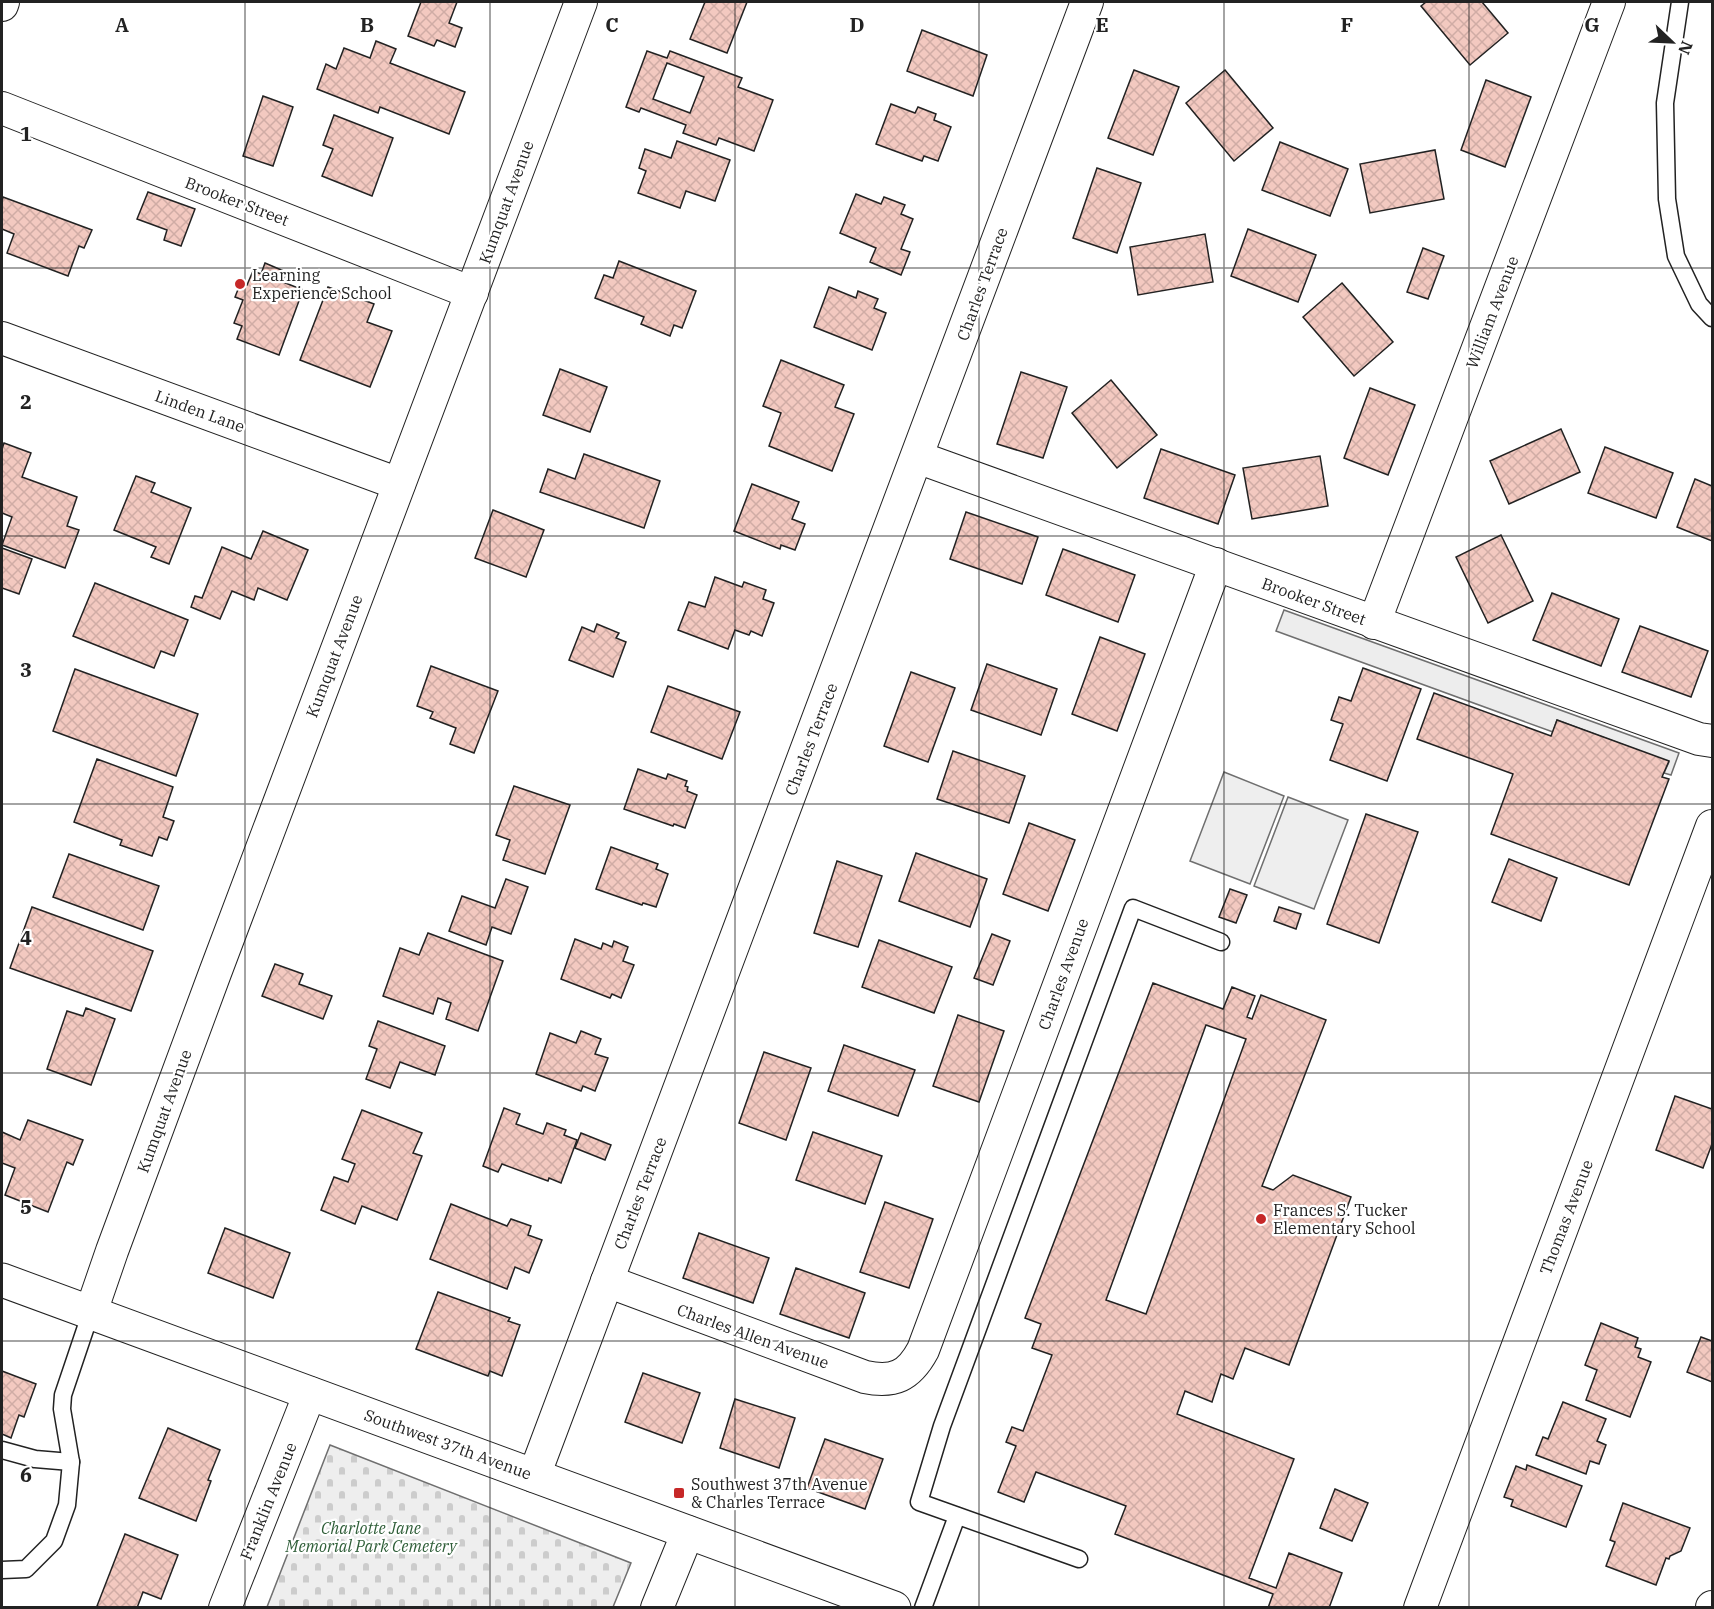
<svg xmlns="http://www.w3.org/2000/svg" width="1714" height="1609" viewBox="0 0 1714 1609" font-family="'IBM Plex Serif',serif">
<defs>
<pattern id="cemetery-stones" width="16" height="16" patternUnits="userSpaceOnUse" patternTransform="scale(1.5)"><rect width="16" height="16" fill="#eee"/><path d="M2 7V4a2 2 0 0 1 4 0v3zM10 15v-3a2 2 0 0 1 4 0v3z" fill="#ccc"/></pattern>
<pattern id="building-cross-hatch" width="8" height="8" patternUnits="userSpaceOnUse" patternTransform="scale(1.5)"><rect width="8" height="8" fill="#f3c9c0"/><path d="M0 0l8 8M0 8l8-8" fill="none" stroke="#d0aca5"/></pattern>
</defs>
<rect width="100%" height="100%" fill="#fff"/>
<!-- grass -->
<g fill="#eee" stroke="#6f6f6f" stroke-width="1.5">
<path d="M1224 772 1284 796 1250 884 1190 861Z"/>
<path d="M1288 797 1348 820 1314 909 1254 886Z"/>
</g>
<!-- cemetery -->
<path fill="url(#cemetery-stones)" stroke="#6f6f6f" stroke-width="1.5" d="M330 1445 631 1563 613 1607H267Z"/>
<!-- parking -->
<path fill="#ededed" stroke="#6f6f6f" stroke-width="1.5" d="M1284 610 1679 753 1671 775 1664 773 1669 762 1557 720 1553 732 1276 631Z"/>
<!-- building -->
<g fill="url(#building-cross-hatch)" stroke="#222" stroke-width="1.5" fill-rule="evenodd">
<path d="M421 2H457L449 23 462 28 455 47 437 40 434 46 408 36Z"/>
<path d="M705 2H747L727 53 690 39Z"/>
<path d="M1426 2H1482L1508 33 1470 65 1421 6Z"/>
<path d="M922 30 987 55 973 96 907 71Z"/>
<path d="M376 41 396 49 390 63 465 92 449 134 380 107 378 113 317 89 326 64 336 69 344 48 370 58Z"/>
<path d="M647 51 667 58 670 51 742 78 738 87 773 100 754 151 719 138 716 145 683 133 686 125 641 108 639 112 626 107ZM667 63 704 77 690 113 653 99Z"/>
<path d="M1134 70 1179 87 1153 155 1108 138Z"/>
<path d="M1225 70 1273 128 1234 161 1186 103Z"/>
<path d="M1486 80 1531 97 1505 167 1461 150Z"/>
<path d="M263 96 293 107 273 166 243 156Z"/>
<path d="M891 104 915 113 918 107 936 114 934 120 951 127 938 161 924 156 922 161 876 144Z"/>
<path d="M334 115 393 138 372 196 322 176 333 149 323 145Z"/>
<path d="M677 141 730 160 715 201 686 191 680 208 638 193 646 171 639 168 645 149 671 158Z"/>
<path d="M1280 142 1348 169 1330 216 1262 190Z"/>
<path d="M1435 150 1444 199 1370 213 1360 164Z"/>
<path d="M1097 168 1141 183 1117 253 1073 238Z"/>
<path d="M148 192 195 209 181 246 164 240 167 230 137 219Z"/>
<path d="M856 194 881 204 884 197 905 205 901 214 913 219 901 249 910 252 901 275 870 262 876 248 840 233Z"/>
<path d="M3 197 92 230 84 248 79 246 68 276 7 253 14 234 2 229V201Z"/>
<path d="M1248 229 1316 255 1298 302 1231 276Z"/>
<path d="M1205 234 1213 282 1138 295 1130 247Z"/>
<path d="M1423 248 1444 256 1428 299 1407 292Z"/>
<path d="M619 261 696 291 682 328 674 325 670 336 641 324 644 317 595 298 604 275 613 278Z"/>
<path d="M265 263 286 272 283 282 303 290 279 355 237 339 242 326 234 323 243 300 235 297 241 282 247 285 253 271 261 274Z"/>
<path d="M1342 283 1393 342 1354 376 1303 317Z"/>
<path d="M328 287 374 304 367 322 392 331 370 387 300 360Z"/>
<path d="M829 287 856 298 858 291 878 299 874 308 886 313 872 350 814 327Z"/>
<path d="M781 360 844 385 835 407 854 414 832 471 769 446 781 413 763 406Z"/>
<path d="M560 369 607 387 590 432 543 415Z"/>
<path d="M1021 372 1067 387 1043 458 997 444Z"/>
<path d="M1111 380 1157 435 1117 468 1072 413Z"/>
<path d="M1370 388 1415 405 1388 475 1344 458Z"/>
<path d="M1561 429 1580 472 1509 504 1490 461Z"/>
<path d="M4 443 31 453 22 477 77 497 67 526 79 530 65 568 2 545 12 517 2 513V449Z"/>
<path d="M1605 447 1673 473 1656 518 1588 493Z"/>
<path d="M1161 449 1235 475 1218 524 1144 498Z"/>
<path d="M584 454 660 481 644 528 540 492 548 469 575 479Z"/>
<path d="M1320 456 1328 506 1252 519 1243 468Z"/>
<path d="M136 476 155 483 151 492 191 508 169 564 151 557 156 547 114 530Z"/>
<path d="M1695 479 1712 486V541L1677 527Z"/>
<path d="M752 484 799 502 792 519 805 524 795 550 781 545 780 549 734 531Z"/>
<path d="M493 510 544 530 526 577 475 558Z"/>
<path d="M966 512 1038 537 1022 584 950 559Z"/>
<path d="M263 531 308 550 287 600 258 588 254 600 232 591 220 619 191 607 195 596 202 598 222 547 251 559Z"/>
<path d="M1501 535 1533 601 1488 623 1456 557Z"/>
<path d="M2 548 32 559 19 594 2 588Z"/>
<path d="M1063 549 1135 575 1118 622 1046 595Z"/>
<path d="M715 577 742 587 744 582 766 590 763 599 774 603 762 636 751 631 749 635 735 630 728 649 678 630 689 602 705 607Z"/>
<path d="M95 583 188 620 174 656 161 651 154 668 73 636Z"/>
<path d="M1552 593 1619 619 1601 666 1533 640Z"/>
<path d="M597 624 619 633 616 638 626 642 613 677 569 660 582 627 594 632Z"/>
<path d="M1640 626 1708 651 1691 697 1622 672Z"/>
<path d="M1100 637 1145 654 1117 731 1072 714Z"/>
<path d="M987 664 1057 689 1041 735 971 710Z"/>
<path d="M431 666 498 691 474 753 450 744 456 728 430 718 433 712 417 706Z"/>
<path d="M1363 668 1421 689 1387 781 1330 760 1343 724 1331 720 1339 697 1351 701Z"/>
<path d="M75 669 198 714 176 776 53 731Z"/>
<path d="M911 672 955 688 928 762 884 746Z"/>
<path d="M668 686 740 712 722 759 651 732Z"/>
<path d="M1434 693 1551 736 1557 720 1669 761 1662 777 1669 779 1629 885 1491 834 1513 774 1417 739Z"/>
<path d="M953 751 1025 776 1009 823 937 799Z"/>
<path d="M97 759 173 787 163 817 174 821 167 840 159 837 152 856 120 845 122 840 74 822Z"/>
<path d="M638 769 666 779 668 774 687 781 685 786 688 787 687 791 697 795 685 828 674 824 673 826 624 809Z"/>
<path d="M514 786 570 805 545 874 503 860 510 840 496 835Z"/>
<path d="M1366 814 1418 832 1379 943 1327 924Z"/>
<path d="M1029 823 1075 840 1048 911 1003 894Z"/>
<path d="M611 847 658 864 656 869 668 874 656 907 643 903 642 905 596 889Z"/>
<path d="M916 853 987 879 970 927 899 901Z"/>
<path d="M69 854 159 886 143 930 53 897Z"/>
<path d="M1509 859 1557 878 1541 921 1492 902Z"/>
<path d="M837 861 882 876 858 947 814 933Z"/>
<path d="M506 879 528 887 511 934 492 927 486 945 449 931 462 896 495 908Z"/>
<path d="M1230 889 1247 895 1236 923 1219 917Z"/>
<path d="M32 907 153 951 131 1011 10 968Z"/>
<path d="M1279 907 1301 914 1296 929 1274 921Z"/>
<path d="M428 933 503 961 478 1031 446 1019 451 1003 438 998 433 1014 383 996 400 948 419 955Z"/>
<path d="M992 934 1010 941 993 985 974 978Z"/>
<path d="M575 939 601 949 603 943 612 947 614 941 628 947 623 961 634 965 621 998 612 994 610 998 561 979Z"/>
<path d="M879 940 952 967 934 1013 862 987Z"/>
<path d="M275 964 303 974 299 984 332 996 323 1019 262 996Z"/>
<path d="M1153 983 1223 1009 1232 987 1255 996 1247 1017 1252 1019 1261 995 1326 1020 1262 1186 1273 1190 1293 1175 1351 1197 1289 1365 1245 1348 1233 1379 1221 1374 1212 1402 1185 1391 1177 1414 1294 1459 1249 1578 1276 1588 1289 1553 1342 1573 1329 1608H1268L1273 1594 1115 1534 1126 1506 1036 1472 1024 1502 998 1492 1016 1446 1006 1442 1012 1427 1023 1431 1052 1355 1032 1348 1041 1324 1025 1318ZM1206 1025 1246 1039 1146 1314 1106 1300Z"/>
<path d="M86 1008 115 1019 91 1085 47 1069 67 1011 83 1016Z"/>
<path d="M958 1015 1004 1031 979 1102 933 1086Z"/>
<path d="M378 1021 445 1046 435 1075 400 1062 390 1088 366 1079 377 1049 369 1046Z"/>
<path d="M581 1031 601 1039 595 1054 608 1058 595 1091 583 1086 581 1091 536 1074 550 1033 576 1043Z"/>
<path d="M844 1045 915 1070 898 1116 828 1091Z"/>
<path d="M764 1052 811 1068 786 1140 739 1123Z"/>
<path d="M1675 1096 1712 1109V1144L1703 1168 1656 1150Z"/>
<path d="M504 1108 520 1114 516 1124 543 1134 547 1123 566 1130 564 1135 577 1140 561 1183 549 1178 548 1181 502 1164 498 1172 483 1166Z"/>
<path d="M362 1110 422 1133 413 1153 422 1156 397 1220 362 1206 355 1224 321 1210 334 1177 348 1182 355 1164 342 1159Z"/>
<path d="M28 1120 83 1140 73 1165 67 1162 48 1212 5 1195 15 1168 2 1163V1132L20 1140Z"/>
<path d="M813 1132 882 1156 865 1204 796 1180Z"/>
<path d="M581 1133 611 1145 605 1160 575 1148Z"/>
<path d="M885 1202 933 1219 909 1288 860 1272Z"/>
<path d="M451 1204 507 1226 511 1219 531 1226 528 1235 542 1240 529 1273 515 1267 507 1289 430 1259Z"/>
<path d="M225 1228 290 1253 273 1298 208 1273Z"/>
<path d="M699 1233 769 1258 753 1303 683 1278Z"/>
<path d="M796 1268 865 1293 849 1338 780 1314Z"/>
<path d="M438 1292 510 1318 508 1321 520 1325 502 1376 490 1371 488 1376 416 1349Z"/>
<path d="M1601 1323 1638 1338 1635 1347 1641 1349 1638 1357 1651 1362 1630 1417 1586 1400 1597 1370 1585 1365Z"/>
<path d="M1701 1337 1712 1341V1382L1687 1372Z"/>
<path d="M2 1371 36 1384 24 1417 19 1415 11 1438 2 1434Z"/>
<path d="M643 1373 700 1393 682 1443 625 1422Z"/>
<path d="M735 1399 795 1418 779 1468 720 1448Z"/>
<path d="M1563 1402 1606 1419 1597 1441 1606 1445 1599 1464 1590 1461 1586 1474 1536 1455 1543 1437 1548 1439Z"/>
<path d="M168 1428 220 1450 208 1480 211 1481 196 1521 139 1498Z"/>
<path d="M825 1439 883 1459 865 1509 807 1488Z"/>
<path d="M1527 1465 1582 1486 1566 1527 1511 1506 1513 1500 1504 1497 1516 1466 1526 1470Z"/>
<path d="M1335 1489 1368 1503 1352 1541 1320 1528Z"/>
<path d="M1623 1503 1690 1528 1681 1551 1670 1556 1669 1559 1666 1558 1656 1585 1606 1566 1615 1542 1610 1540Z"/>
<path d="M125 1534 178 1555 161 1599 143 1592 137 1608H102L97 1606Z"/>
</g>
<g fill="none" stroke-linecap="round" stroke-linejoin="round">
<!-- lane casing -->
<g stroke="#222" stroke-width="19">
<g id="lane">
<path d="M1680 2 1665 103 1667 199 1676 256 1699 304 1712 318"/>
<path d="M2 1450 35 1459 71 1462"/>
<path d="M1079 1559 919 1502 942 1426 1133 908 1221 942"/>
<path d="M2 1570 26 1569 54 1541 67 1505 71 1462 62 1409 63 1395 91 1312"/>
<path d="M923 1608 957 1516"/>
</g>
</g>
<!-- street casing -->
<g stroke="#222" stroke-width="34">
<g id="street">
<path d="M2 5 3 2"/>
<path d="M2 108 472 293"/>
<path d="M2 338 399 484"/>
<path d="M917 457 1699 739 1712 741"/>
<path d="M1374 623 1609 2"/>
<path d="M607 1281 865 1377C894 1383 909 1376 923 1350L1216 564"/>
<path d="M91 1312 112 1251 215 973 581 2"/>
<path d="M534 1476 1087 2"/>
<path d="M225 1608 310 1393"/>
<path d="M657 1608 688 1532"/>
<path d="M1420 1608 1712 826"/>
<path d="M1712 1608V1607"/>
</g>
</g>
<!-- secondary casing -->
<g stroke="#222" stroke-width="35">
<path id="secondary" d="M2 1280 894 1608"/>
</g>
<!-- lane -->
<use href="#lane" stroke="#fff" stroke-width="16"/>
<!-- street -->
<use href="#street" stroke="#fff" stroke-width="32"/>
<!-- secondary -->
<use href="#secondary" stroke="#fff" stroke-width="33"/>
</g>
<!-- grid -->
<path fill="none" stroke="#222" stroke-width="1.5" stroke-opacity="0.55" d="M245 2V1608M490 2V1608M735 2V1608M979 2V1608M1224 2V1608M1469 2V1608M2 268H1712M2 536H1712M2 804H1712M2 1073H1712M2 1341H1712"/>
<!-- markers -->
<g fill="#c62828" stroke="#fff" stroke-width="2">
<circle cx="240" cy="284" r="6"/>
<circle cx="1261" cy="1219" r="6"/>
<rect x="673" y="1487" width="12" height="12" rx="3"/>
</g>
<g text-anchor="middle" stroke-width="4.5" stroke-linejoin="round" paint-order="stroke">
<!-- street labels -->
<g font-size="16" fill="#222" stroke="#fff">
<text transform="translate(237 201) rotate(21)" y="6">Brooker Street</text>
<text transform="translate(506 202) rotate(-70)" y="6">Kumquat Avenue</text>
<text transform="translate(982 284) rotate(-70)" y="6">Charles Terrace</text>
<text transform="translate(1492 312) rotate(-69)" y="6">William Avenue</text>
<text transform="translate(200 411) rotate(20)" y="6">Linden Lane</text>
<text transform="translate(1314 601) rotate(20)" y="6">Brooker Street</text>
<text transform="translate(334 656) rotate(-69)" y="6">Kumquat Avenue</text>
<text transform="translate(811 739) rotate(-69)" y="6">Charles Terrace</text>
<text transform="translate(1063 974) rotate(-70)" y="6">Charles Avenue</text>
<text transform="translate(164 1111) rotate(-70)" y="6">Kumquat Avenue</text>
<text transform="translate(640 1193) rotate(-69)" y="6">Charles Terrace</text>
<text transform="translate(1566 1217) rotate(-69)" y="6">Thomas Avenue</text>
<text transform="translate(753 1336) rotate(20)" y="6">Charles Allen Avenue</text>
<text transform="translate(448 1444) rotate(20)" y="6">Southwest 37th Avenue</text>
<text transform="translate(268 1501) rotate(-68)" y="6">Franklin Avenue</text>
</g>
<!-- poi labels -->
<g font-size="16" fill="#222" stroke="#fff" text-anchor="start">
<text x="252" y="281">Learning<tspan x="252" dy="18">Experience School</tspan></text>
<text x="1273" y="1216">Frances S. Tucker<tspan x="1273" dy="18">Elementary School</tspan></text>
<text x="691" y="1490">Southwest 37th Avenue<tspan x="691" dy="18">&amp; Charles Terrace</tspan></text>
</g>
<!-- park labels -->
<g font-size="16" font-style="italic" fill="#2f5e38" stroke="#fff">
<text x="371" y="1534">Charlotte Jane<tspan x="371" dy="18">Memorial Park Cemetery</tspan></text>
</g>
</g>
<g font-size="20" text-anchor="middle" font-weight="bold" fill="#222" stroke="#fff" stroke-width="4.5" stroke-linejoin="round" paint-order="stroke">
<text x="122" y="32">A</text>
<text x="367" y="32">B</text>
<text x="612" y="32">C</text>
<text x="857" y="32">D</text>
<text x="1102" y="32">E</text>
<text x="1347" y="32">F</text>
<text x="1592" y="32">G</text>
<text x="26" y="141">1</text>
<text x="26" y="409">2</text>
<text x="26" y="677">3</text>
<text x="26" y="945">4</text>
<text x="26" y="1214">5</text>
<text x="26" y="1482">6</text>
</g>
<!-- border -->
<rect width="1714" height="1609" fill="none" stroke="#222222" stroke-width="6"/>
<!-- north arrow -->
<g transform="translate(1672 42) rotate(113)" stroke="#ffffff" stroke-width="4.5" paint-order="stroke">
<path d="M0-4.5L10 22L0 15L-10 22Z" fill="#222222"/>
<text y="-9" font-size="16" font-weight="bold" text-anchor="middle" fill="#222222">N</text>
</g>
</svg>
